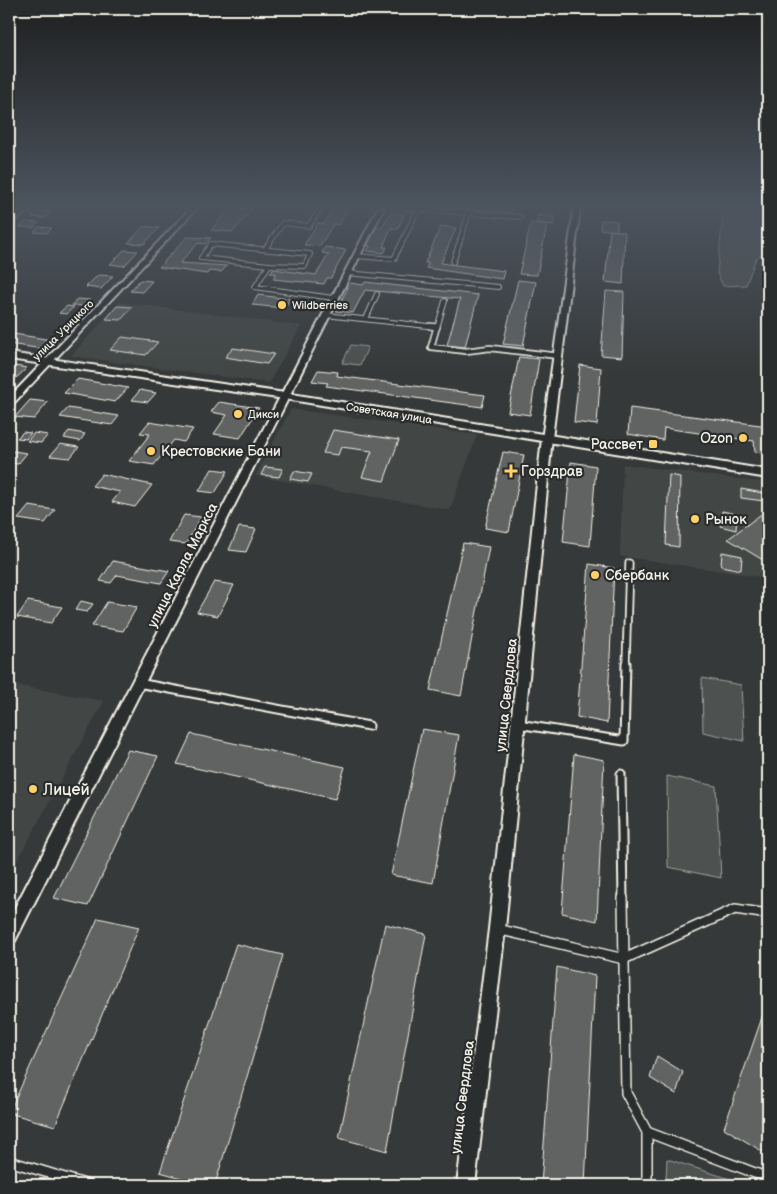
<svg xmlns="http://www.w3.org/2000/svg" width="777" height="1194" viewBox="0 0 777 1194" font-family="'Balsamiq Sans',sans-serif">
<rect width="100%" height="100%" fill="#363939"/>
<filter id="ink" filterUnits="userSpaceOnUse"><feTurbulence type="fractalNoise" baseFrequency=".02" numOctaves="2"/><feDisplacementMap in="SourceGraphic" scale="10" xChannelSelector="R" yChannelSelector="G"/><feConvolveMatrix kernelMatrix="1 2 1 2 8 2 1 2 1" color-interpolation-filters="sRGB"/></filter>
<g filter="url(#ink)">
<!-- built -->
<g fill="#434645">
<path d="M120 302 301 326 269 383 71 356Z"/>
<path d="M291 409 477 435 450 510 255 476Z"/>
<path d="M623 464 768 483V578L620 556Z"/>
<path d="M9 684 104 701 9 876Z"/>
</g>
<!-- green -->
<g fill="#4e514f" stroke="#a1a19c">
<path d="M727 208H768V251L756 258 746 285 723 286 717 273 723 216Z"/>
<path d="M351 345 368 347 360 365 342 363Z"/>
<path d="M702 678 741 685 744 741 703 732Z"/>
<path d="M667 776 716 786 721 878 668 867Z"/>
<path d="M667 1159 749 1185H674L666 1179Z"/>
</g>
<!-- building -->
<g fill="#616362" stroke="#f4f1e8">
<path d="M230 208 252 209 233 232 211 230Z"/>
<path d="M333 208H348L339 225 333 224 320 246 304 245 318 223 324 224Z"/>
<path d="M452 208H512L511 213Z"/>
<path d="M38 211 51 212 45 218 32 217Z"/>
<path d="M390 213 404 214 398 229 391 228 383 247H387L384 253 367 251 370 246H367L377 227H382Z"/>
<path d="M538 215 554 216 553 225 536 223Z"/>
<path d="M601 220 617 221V231L600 229Z"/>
<path d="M26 222 39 223 33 228 20 227Z"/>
<path d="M531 223 547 225 537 275 519 274Z"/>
<path d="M144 226 159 228 144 244 128 243Z"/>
<path d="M441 226 456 228 441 263 504 271 502 279 426 268 429 263H425Z"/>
<path d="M39 227 52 228 47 233 34 232Z"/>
<path d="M610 230 625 232 623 284 605 282Z"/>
<path d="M187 237 211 238 205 244 198 243 180 263 227 266 221 272 209 271 207 274 159 267Z"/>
<path d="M325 247 346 250 331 278H327L324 284 273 279 276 273H270L273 269 316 275 329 254 322 253Z"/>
<path d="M124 250 138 251 124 266 110 264Z"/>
<path d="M98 275 113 276 101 289 86 287Z"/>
<path d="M140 280 152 281 142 292 130 291Z"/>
<path d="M518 280 536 282 523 346 503 344Z"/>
<path d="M365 282 478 295 465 347 447 345 460 299 365 290 353 313 336 311 350 283 363 285Z"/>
<path d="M606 291 624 292 622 357 601 355Z"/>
<path d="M258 295 290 299 284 308 252 305Z"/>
<path d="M77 299 90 300 84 306 72 305Z"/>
<path d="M67 306 74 307 66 314 59 313Z"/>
<path d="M117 306 132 307 121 320 106 319Z"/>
<path d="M14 334 52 340 43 349 9 344V339Z"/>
<path d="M122 337 158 342 146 355 110 350Z"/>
<path d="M233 348 274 354 267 364 225 357Z"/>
<path d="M519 357 539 359 530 415 508 412Z"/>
<path d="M9 365 27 368 14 380H9Z"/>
<path d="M580 365 601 368 597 425 574 422Z"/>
<path d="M318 370 338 372 337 376 485 395 482 407 326 386 328 383 312 381Z"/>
<path d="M78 379 128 388 115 402 64 393Z"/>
<path d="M140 390 156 393 148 402 132 400Z"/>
<path d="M30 400 48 402 34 419 15 417Z"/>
<path d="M219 402 259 408 240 438 214 434 227 415 211 412Z"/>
<path d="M68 408 119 416 112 425 60 417Z"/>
<path d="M630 408 768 426V454L755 452 754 441 664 428 663 440 628 434Z"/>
<path d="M149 422 193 429 184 442 174 440 154 465 129 461 150 434 140 433Z"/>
<path d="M333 430 399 440 384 481 362 477 372 451 341 447 338 455 323 453Z"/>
<path d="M69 431 85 434 80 441 64 438Z"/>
<path d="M23 432 31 433 26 439 17 438Z"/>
<path d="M34 433 48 435 41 443 27 441Z"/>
<path d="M60 444 79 447 70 458 50 456Z"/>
<path d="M13 451 27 453 18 464 9 463V457Z"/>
<path d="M503 452 524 455 509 532 485 528Z"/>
<path d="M571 462 596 466 590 546 563 542Z"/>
<path d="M265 467 283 469 279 477 261 475Z"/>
<path d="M212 469 228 471 215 493 199 491Z"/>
<path d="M294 471 312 474 308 482 290 479Z"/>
<path d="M102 474 152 485 135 507 112 502 120 492 92 486Z"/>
<path d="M669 475 680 477 679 547 666 545Z"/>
<path d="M741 489 763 493 764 501 741 498Z"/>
<path d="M29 506 55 510 45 523 18 519Z"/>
<path d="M768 509V563L728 539Z"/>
<path d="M722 511 737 514 736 530 720 526Z"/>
<path d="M184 515 201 517 186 544 169 542Z"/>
<path d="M239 527 256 529 246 552 229 550Z"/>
<path d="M463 543 489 547 461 696 430 690Z"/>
<path d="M722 552 742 556 741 570 721 566Z"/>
<path d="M113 561 169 571 161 583 117 575 111 583 100 581Z"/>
<path d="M589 564 614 568 607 723 577 717Z"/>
<path d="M214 582 234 585 218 616 197 612Z"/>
<path d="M28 601 62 607 51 623 17 617Z"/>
<path d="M81 601 93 604 87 612 75 610Z"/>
<path d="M107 602 137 607 123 631 92 626Z"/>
<path d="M422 729 459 735 433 883 391 875Z"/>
<path d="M191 734 345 767 335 799 177 764Z"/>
<path d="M128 750 158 756 88 906 54 898Z"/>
<path d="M574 754 604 760 597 921 562 913Z"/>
<path d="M98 918 139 927 55 1126 9 1113Z"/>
<path d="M385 924 426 934 387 1151 339 1138Z"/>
<path d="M236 944 283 955 215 1185H207L160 1172Z"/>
<path d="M557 967 595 976 585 1185H541Z"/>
<path d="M768 1000V1155L724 1128Z"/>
<path d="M657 1056 683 1072 676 1094 650 1078Z"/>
</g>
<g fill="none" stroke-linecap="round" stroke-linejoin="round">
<!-- lane-far4 casing -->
<g stroke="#f4f1e8" stroke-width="6">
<g id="lane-far4">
<path d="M407 208 520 217"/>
<path d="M211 244 310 254 305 266 269 265 201 258Z"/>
<path d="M265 249 283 223 309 226 321 208"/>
<path d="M356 256 394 259 418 209"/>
<path d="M453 262 469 213"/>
<path d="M269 265 255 287 333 298"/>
<path d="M347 273 498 287"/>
<path d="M325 315 437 327"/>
<path d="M366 319 377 294"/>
<path d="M437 328 445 301"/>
</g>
</g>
<!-- lane-far3 casing -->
<g stroke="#f4f1e8" stroke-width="8">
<g id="lane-far3">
<path d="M430 326 437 327"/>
<path d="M437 326 431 347 466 351 490 348 559 356"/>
</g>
</g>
<!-- lane-far2 casing -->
<g stroke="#f4f1e8" stroke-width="9">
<path id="lane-far2" d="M626 664 629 563"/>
</g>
<!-- lane-far1 casing -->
<g stroke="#f4f1e8" stroke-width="11">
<g id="lane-far1">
<path d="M138 683 369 726"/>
<path d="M518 724 624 741 626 663"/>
<path d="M621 774 623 900"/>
</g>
</g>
<!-- lane casing -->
<g stroke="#f4f1e8" stroke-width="12">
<g id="lane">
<path d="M623 898 626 1093 647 1132V1185"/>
<path d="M497 929 624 959 735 909 768 914"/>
<path d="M647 1132 768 1178"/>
<path d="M9 1161 88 1185"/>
</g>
</g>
<!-- street casing -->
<g stroke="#f4f1e8" stroke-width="4">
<g id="street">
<path d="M25 208H32L9 225V220Z"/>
<path d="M191 208H197L12 405 9 406V398Z"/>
<path d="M378 208H384L15 941 9 943V919Z"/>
<path d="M574 208H580L551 447 505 929 475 1185H457L489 929 541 447Z"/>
</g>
</g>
<!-- secondary casing -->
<g stroke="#f4f1e8" stroke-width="4">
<path id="secondary" d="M9 353 285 393 768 470V478L285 399 9 359Z"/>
</g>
<!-- lane-far4 -->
<use href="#lane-far4" stroke="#2a2d2e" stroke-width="4"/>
<!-- lane-far3 -->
<use href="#lane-far3" stroke="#2a2d2e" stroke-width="4.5"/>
<!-- lane-far2 -->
<use href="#lane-far2" stroke="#2a2d2e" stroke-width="5.5"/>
<!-- lane-far1 -->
<use href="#lane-far1" stroke="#2a2d2e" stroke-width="7"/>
<!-- lane -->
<use href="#lane" stroke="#2a2d2e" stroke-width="9"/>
<!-- street -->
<use href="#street" fill="#2a2d2e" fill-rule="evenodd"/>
<!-- secondary -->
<use href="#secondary" fill="#2a2d2e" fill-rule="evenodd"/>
</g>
</g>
<!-- sky -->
<linearGradient id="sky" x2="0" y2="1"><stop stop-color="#1e1f1f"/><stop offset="0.55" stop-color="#4c545f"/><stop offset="1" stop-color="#4c545f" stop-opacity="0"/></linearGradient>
<rect width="777" height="375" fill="url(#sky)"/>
<!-- markers -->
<g fill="#ffd166" stroke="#2a2d2e" stroke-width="2">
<circle cx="282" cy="305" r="5"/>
<circle cx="238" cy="414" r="5"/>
<circle cx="743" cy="438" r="5"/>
<rect x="648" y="439" width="10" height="10" rx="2.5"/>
<circle cx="151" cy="451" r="5"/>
<path d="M508.5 463.5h5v5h5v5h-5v5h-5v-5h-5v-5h5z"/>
<circle cx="695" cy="519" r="5"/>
<circle cx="595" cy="575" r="5"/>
<circle cx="33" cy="789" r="5"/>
</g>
<g text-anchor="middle" stroke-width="4.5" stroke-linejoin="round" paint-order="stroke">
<!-- far-poi labels -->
<g font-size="11" fill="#f4f1e8" stroke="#2a2d2e" text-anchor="start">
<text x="292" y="309">Wildberries</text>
<text x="248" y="418">Дикси</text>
</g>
<!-- far-street labels -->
<g font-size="11" fill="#f4f1e8" stroke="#2a2d2e">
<text transform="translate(63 330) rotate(-45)" y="4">улица Урицкого</text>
<text transform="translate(389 413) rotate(9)" y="4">Советская улица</text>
</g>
<!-- poi labels -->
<g font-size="14" fill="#f4f1e8" stroke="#2a2d2e" text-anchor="start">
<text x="733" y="443" text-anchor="end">Ozon</text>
<text x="643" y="449" text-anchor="end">Рассвет</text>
<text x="161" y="456">Крестовские Бани</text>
<text x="521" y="476">Горздрав</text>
<text x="705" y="524">Рынок</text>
<text x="605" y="580">Сбербанк</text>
</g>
<!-- street labels -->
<g font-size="14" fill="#f4f1e8" stroke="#2a2d2e">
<text transform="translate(182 565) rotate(-63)" y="5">улица Карла Маркса</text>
<text transform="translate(506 695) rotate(-84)" y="5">улица Свердлова</text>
<text transform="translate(462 1097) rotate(-83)" y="5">улица Свердлова</text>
</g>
<!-- near-poi labels -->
<g font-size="16" fill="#f4f1e8" stroke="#2a2d2e" text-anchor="start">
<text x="43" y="795">Лицей</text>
</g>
</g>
<!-- margin -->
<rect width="777" height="1194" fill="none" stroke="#2a2d2e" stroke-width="30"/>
<rect x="15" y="15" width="747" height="1164" fill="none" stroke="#f4f1e8" stroke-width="2" filter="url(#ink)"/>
</svg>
